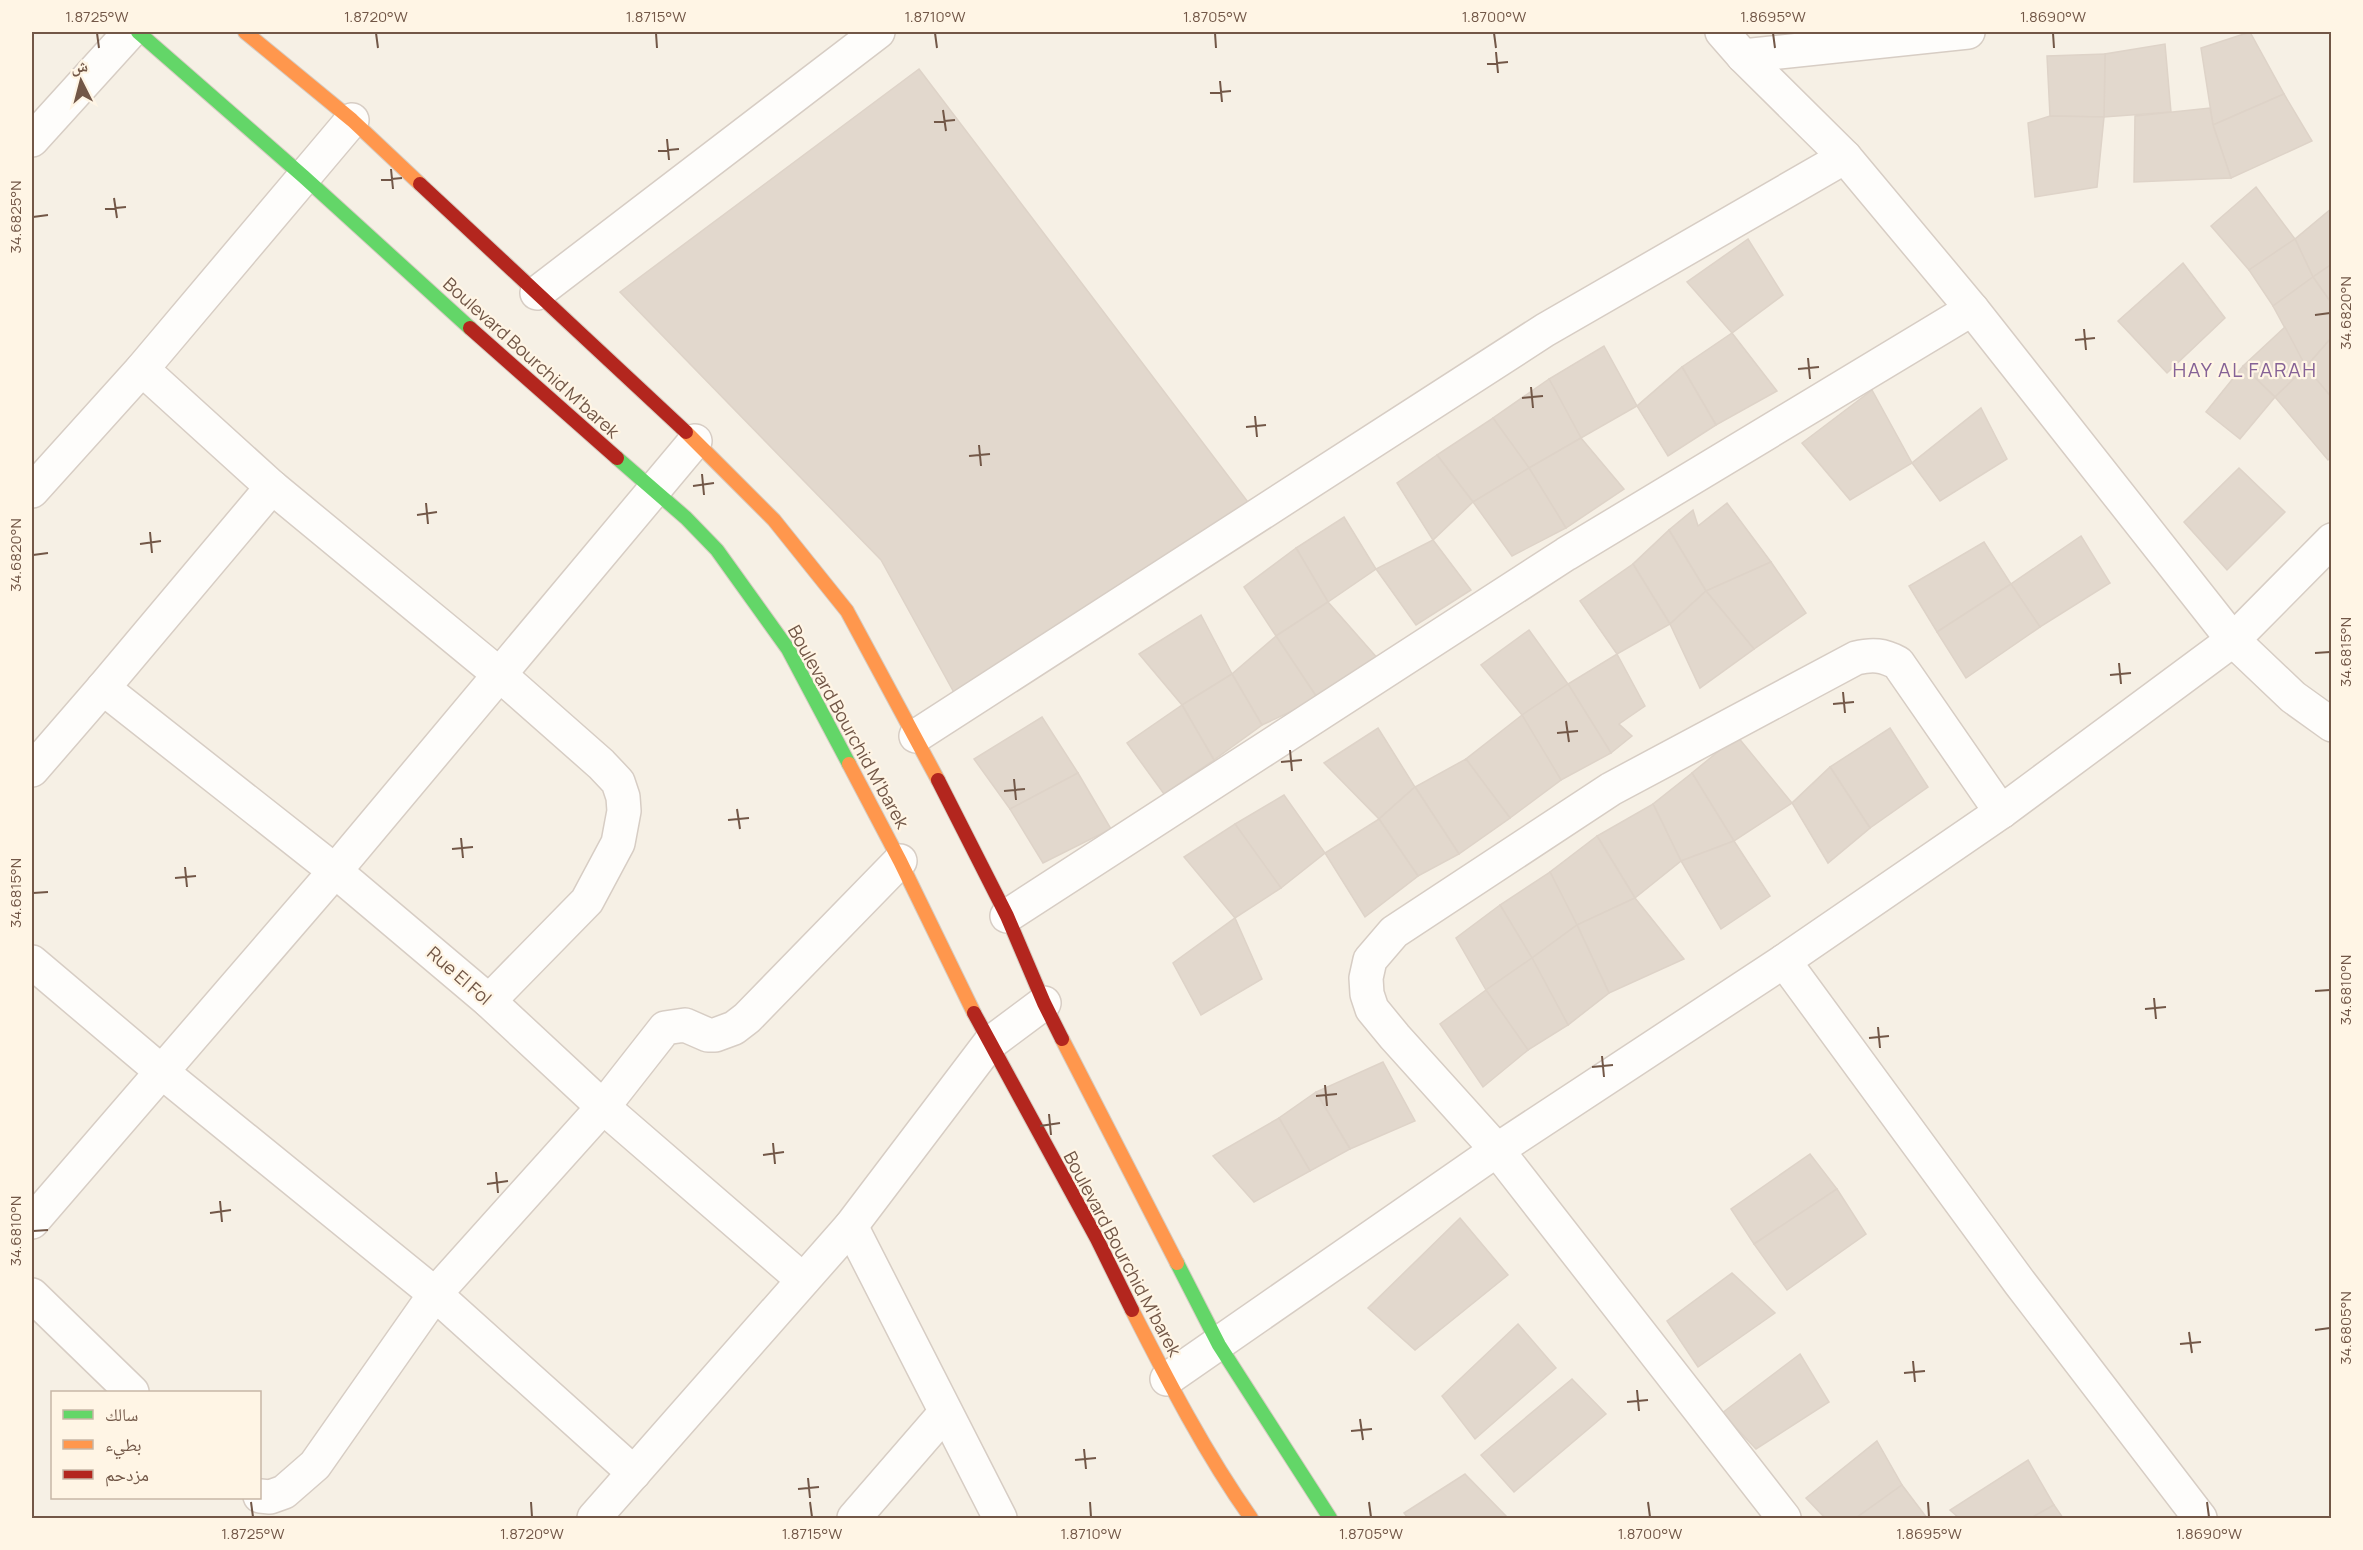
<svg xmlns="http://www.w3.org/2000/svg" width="2363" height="1550" viewBox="0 0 2363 1550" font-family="Manrope,'Noto Naskh Arabic',sans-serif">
<rect width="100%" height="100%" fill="#f6f0e5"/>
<!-- building -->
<g fill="#e2d8cd" stroke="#ded3c8" stroke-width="1.5">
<path d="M2250 32 2284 94 2213 125 2201 48Z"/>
<path d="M2165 44 2171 112 2104 117 2105 54Z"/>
<path d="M2105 54 2104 117 2050 116 2047 56Z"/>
<path d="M919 69 1251 506 957 698 881 560 620 292Z"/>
<path d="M2284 94 2312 141 2231 178 2213 125Z"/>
<path d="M2210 108 2213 125 2231 178 2134 182 2135 116Z"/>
<path d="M2050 116 2104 117 2097 187 2035 197 2028 123Z"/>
<path d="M2256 187 2295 239 2249 270 2211 226Z"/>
<path d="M2332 208V264L2313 277 2295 239Z"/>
<path d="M1748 239 1783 295 1732 333 1687 282Z"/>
<path d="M2295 239 2313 277 2273 306 2249 270Z"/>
<path d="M2183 263 2225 318 2167 373 2118 321Z"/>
<path d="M2332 264V304L2313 277Z"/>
<path d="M2313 277 2332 304V337L2306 367 2273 306Z"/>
<path d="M2285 327 2306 367 2275 397 2243 366Z"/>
<path d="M1732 333 1777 391 1716 425 1682 367Z"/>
<path d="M2332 337V398L2306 367Z"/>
<path d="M1604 346 1637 406 1581 438 1549 379Z"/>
<path d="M2243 366 2275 397 2240 439 2206 412Z"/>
<path d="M1682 367 1716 425 1668 456 1637 406Z"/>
<path d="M2306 367 2332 398V456L2328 460 2275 397Z"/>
<path d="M1549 379 1581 438 1529 468 1493 418Z"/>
<path d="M1872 390 1912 463 1850 500 1802 443Z"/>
<path d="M1981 408 2007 459 1940 501 1912 463Z"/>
<path d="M1493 418 1529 468 1473 502 1437 455Z"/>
<path d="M1581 438 1624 489 1566 528 1529 468Z"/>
<path d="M1437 455 1473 502 1433 540 1397 483Z"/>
<path d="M1529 468 1566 528 1512 556 1473 502Z"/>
<path d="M2239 468 2285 512 2227 570 2184 522Z"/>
<path d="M1727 503 1771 562 1706 591 1669 530 1693 510 1698 526Z"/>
<path d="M1344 517 1376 569 1328 602 1296 548Z"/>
<path d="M1669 530 1706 591 1670 624 1633 564Z"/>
<path d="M2081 536 2110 583 2040 627 2011 584Z"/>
<path d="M1433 540 1471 590 1416 625 1376 569Z"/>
<path d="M1984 542 2011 584 1937 632 1909 586Z"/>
<path d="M1296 548 1328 602 1276 636 1244 587Z"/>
<path d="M1771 562 1806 613 1754 649 1706 591Z"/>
<path d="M1633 564 1670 624 1617 654 1580 601Z"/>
<path d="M2011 584 2040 627 1966 678 1937 632Z"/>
<path d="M1706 591 1754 649 1700 688 1670 624Z"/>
<path d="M1328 602 1380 661 1318 699 1276 636Z"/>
<path d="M1201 615 1232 674 1182 705 1139 654Z"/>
<path d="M1529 630 1568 684 1522 715 1481 665Z"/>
<path d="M1276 636 1318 699 1262 725 1232 674Z"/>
<path d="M1617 654 1645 706 1619 724 1632 736 1611 753 1568 684Z"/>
<path d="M1232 674 1262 725 1214 760 1182 705Z"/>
<path d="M1568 684 1611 753 1561 780 1522 715Z"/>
<path d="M1182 705 1214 760 1164 794 1127 743Z"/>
<path d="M1522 715 1561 780 1510 818 1466 759Z"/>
<path d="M1042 717 1078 773 1010 809 974 759Z"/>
<path d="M1378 728 1415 787 1379 819 1324 763Z"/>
<path d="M1890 728 1928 787 1870 828 1830 767Z"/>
<path d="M1737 736 1792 803 1734 841 1692 773Z"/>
<path d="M1466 759 1510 818 1459 854 1415 787Z"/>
<path d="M1830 767 1870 828 1828 863 1792 803Z"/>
<path d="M1078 773 1111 829 1043 863 1010 809Z"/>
<path d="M1692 773 1734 841 1681 861 1653 804Z"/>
<path d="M1415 787 1459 854 1418 876 1379 819Z"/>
<path d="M1284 795 1325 853 1281 888 1235 824Z"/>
<path d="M1653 804 1681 861 1635 898 1597 836Z"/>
<path d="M1379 819 1418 876 1365 917 1325 853Z"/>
<path d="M1235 824 1281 888 1235 918 1184 857Z"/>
<path d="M1597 836 1635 898 1577 925 1550 872Z"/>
<path d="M1734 841 1770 896 1721 929 1681 861Z"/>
<path d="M1550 872 1577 925 1532 958 1500 905Z"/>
<path d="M1635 898 1684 959 1609 993 1577 925Z"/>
<path d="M1500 905 1532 958 1486 990 1456 938Z"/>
<path d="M1235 918 1262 979 1201 1015 1173 963Z"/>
<path d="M1577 925 1609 993 1568 1025 1532 958Z"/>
<path d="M1532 958 1568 1025 1528 1050 1486 990Z"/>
<path d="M1486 990 1528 1050 1483 1087 1440 1024Z"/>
<path d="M1383 1062 1415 1121 1350 1149 1316 1092Z"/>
<path d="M1316 1092 1350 1149 1310 1171 1279 1118Z"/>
<path d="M1279 1118 1310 1171 1254 1202 1213 1156Z"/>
<path d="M1810 1154 1837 1189 1754 1244 1731 1209Z"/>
<path d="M1837 1189 1866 1234 1787 1290 1754 1244Z"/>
<path d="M1460 1218 1508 1275 1415 1350 1368 1308Z"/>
<path d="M1732 1273 1775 1313 1698 1367 1667 1321Z"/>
<path d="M1518 1324 1556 1368 1475 1439 1442 1396Z"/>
<path d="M1800 1354 1829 1402 1756 1449 1722 1413Z"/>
<path d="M1572 1379 1606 1414 1514 1492 1481 1455Z"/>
<path d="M1877 1441 1902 1485 1856 1518H1825L1806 1498Z"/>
<path d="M2028 1460 2054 1505 2031 1518H1959L1950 1510Z"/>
<path d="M1465 1474 1508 1518H1408L1404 1513Z"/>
<path d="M1902 1485 1927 1518H1856Z"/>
<path d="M2054 1505 2063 1518H2031Z"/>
</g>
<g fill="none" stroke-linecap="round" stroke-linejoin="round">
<!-- street casing -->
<g stroke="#d7cdc4" stroke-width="36">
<g id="street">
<path d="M1722 32 1743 56 1845 157 1972 309 2233 640 2293 697 2332 725"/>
<path d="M1743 56 1968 32"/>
<path d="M32 140 130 32"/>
<path d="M537 293 878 32"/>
<path d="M142 369 272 487 500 675 601 764 618 782 623 797 624 811 618 843 587 901 489 1001"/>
<path d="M32 491 142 369 352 120"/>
<path d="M103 688 335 871 489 1001 603 1107 803 1280"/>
<path d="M916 736 1545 330 1845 157"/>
<path d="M32 770 103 688 272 487"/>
<path d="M1007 916 1566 554 1972 309"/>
<path d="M1784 961 2020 1283 2200 1518"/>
<path d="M32 962 162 1072 435 1294 634 1473"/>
<path d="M32 1222 335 871 695 441"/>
<path d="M851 1226 1000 1518"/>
<path d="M32 1295 132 1392"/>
<path d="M1167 1379 1497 1150 1784 961 2001 812 2233 640 2332 540"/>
<path d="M260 1496 270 1497 284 1492 315 1465 435 1294 603 1107 665 1028 685 1025 708 1035H715L734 1028 747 1018 900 861"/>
<path d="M594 1518 851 1226 989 1044 1044 1003"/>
<path d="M854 1518 945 1413"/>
<path d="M1784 1518 1497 1150 1395 1037 1372 1009 1367 994 1366 978 1370 960 1394 932 1611 789 1856 658C1873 654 1883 655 1898 663L2001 812"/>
</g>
</g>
<!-- fast casing -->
<g stroke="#d6ccc2" stroke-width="16">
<g id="fast">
<path d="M138 32 304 177 470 328"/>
<path d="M617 458 686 518 717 550 788 649 849 764"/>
<path d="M1177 1263 1219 1345 1330 1518"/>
</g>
</g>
<!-- slow casing -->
<g stroke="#d6ccc2" stroke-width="16">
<g id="slow">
<path d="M245 32 352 120 420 184"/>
<path d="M686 432 774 520 847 611 938 780"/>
<path d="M849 764 900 861 974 1013"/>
<path d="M1062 1039 1177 1263"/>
<path d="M1132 1310C1168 1381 1205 1453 1251 1518"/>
</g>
</g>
<!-- jam casing -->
<g stroke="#d6ccc2" stroke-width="16">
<g id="jam">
<path d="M420 184 686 432"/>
<path d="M470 328 617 458"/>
<path d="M938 780 1007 916 1044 1003 1062 1039"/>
<path d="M974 1013 1097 1239 1132 1310"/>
</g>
</g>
<!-- street -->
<use href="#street" stroke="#fefdfb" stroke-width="33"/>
<!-- fast -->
<use href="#fast" stroke="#63d668" stroke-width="14"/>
<!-- slow -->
<use href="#slow" stroke="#ff974d" stroke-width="14"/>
<!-- jam -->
<use href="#jam" stroke="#b3261e" stroke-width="14"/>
</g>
<!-- ticks -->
<path fill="none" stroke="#725747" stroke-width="2" d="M97 33 99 48M376 33 378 48M656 33 657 48M935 33 937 48M1215 33 1216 48M1494 33 1496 48M1773 33 1775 48M2053 33 2054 48M1496 52 1498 73M1487 64 1508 62M1220 81 1222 102M1210 93 1231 91M943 110 946 131M934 122 955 120M667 139 669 160M658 151 679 149M391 169 393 189M381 180 402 178M114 198 117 218M105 209 126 207M33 217 48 215M2315 315 2330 313M2084 329 2086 350M2075 340 2095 338M1808 358 1810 379M1798 369 1819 367M1531 387 1533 408M1522 398 1543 396M1255 416 1257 437M1246 427 1266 425M979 445 981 466M969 456 990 454M702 474 704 495M693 486 714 483M426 503 428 524M417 515 437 512M150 532 152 553M140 544 161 541M33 555 48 553M2315 653 2330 652M2119 663 2121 684M2110 675 2131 673M1843 692 1845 713M1833 704 1854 702M1566 721 1569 742M1557 733 1578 731M1290 750 1292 771M1281 762 1302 760M1014 779 1016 800M1004 791 1025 789M737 809 740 829M728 820 749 818M461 838 463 858M452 849 473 847M185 867 187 887M175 878 196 876M33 893 48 892M2315 991 2330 990M2154 998 2156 1019M2145 1009 2166 1007M1878 1027 1880 1048M1869 1038 1889 1036M1602 1056 1604 1077M1592 1067 1613 1065M1325 1085 1327 1106M1316 1096 1337 1094M1049 1114 1051 1135M1040 1126 1060 1123M773 1143 775 1164M763 1155 784 1152M496 1172 498 1193M487 1184 508 1181M220 1201 222 1222M210 1213 231 1210M33 1231 48 1230M2315 1330 2330 1328M2189 1332 2192 1353M2180 1344 2201 1342M1913 1361 1915 1382M1904 1373 1925 1371M1637 1390 1639 1411M1627 1402 1648 1400M1360 1419 1363 1440M1351 1431 1372 1429M1084 1449 1086 1469M1075 1460 1096 1458M808 1478 810 1498M798 1489 819 1487M251 1502 253 1517M531 1502 532 1517M810 1502 812 1517M1090 1502 1091 1517M1369 1502 1371 1517M1648 1502 1650 1517M1928 1502 1929 1517M2207 1502 2209 1517"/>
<g text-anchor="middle" stroke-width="4.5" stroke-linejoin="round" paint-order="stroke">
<!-- street labels -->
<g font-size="18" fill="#725747" stroke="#fff5e5">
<text transform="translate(531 358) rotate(42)" y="6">Boulevard Bourchid M'barek</text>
<text transform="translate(848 727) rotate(61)" y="6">Boulevard Bourchid M'barek</text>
<text transform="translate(459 976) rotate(41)" y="6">Rue El Fol</text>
<text transform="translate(1122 1254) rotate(62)" y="6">Boulevard Bourchid M'barek</text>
</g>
<!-- neighbourhood labels -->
<g font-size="20" letter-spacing="1.5" fill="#856296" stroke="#fff5e5">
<text x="2245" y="377">HAY AL FARAH</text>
</g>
</g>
<!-- border -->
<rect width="2363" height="1550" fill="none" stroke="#fff5e5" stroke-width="66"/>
<!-- legend -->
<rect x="51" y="1391" width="210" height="108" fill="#fff5e5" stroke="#c7b6a6" stroke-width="1.5"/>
<rect x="63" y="1410" width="30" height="9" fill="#63d668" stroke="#c7b6a6" stroke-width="1.5"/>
<text x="105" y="1421" font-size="18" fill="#725747">سالك</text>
<rect x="63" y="1440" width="30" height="9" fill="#ff974d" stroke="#c7b6a6" stroke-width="1.5"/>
<text x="105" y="1451" font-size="18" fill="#725747">بطيء</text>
<rect x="63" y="1470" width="30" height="9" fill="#b3261e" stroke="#c7b6a6" stroke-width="1.5"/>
<text x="105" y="1481" font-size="18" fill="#725747">مزدحم</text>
<!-- north arrow -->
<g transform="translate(81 81) rotate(354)" stroke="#fff5e5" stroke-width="4.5" paint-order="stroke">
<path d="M0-4.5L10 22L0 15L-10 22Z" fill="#725747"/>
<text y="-9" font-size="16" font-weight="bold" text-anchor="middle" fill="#725747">ش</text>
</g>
<rect x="33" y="33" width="2297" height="1484" fill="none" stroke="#725747" stroke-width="2"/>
<g font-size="15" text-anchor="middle" fill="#725747">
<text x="97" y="22">1.8725°W</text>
<text x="376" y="22">1.8720°W</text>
<text x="656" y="22">1.8715°W</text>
<text x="935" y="22">1.8710°W</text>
<text x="1215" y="22">1.8705°W</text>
<text x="1494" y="22">1.8700°W</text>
<text x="1773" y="22">1.8695°W</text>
<text x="2053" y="22">1.8690°W</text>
<text transform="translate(16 217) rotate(-90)" y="5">34.6825°N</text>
<text transform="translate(2346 313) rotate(-90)" y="5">34.6820°N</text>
<text transform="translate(16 555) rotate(-90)" y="5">34.6820°N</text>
<text transform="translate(2346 652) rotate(-90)" y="5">34.6815°N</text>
<text transform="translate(16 893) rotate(-90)" y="5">34.6815°N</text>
<text transform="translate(2346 990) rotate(-90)" y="5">34.6810°N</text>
<text transform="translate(16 1231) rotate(-90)" y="5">34.6810°N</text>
<text transform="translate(2346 1328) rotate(-90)" y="5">34.6805°N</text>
<text x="253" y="1539">1.8725°W</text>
<text x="532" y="1539">1.8720°W</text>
<text x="812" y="1539">1.8715°W</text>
<text x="1091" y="1539">1.8710°W</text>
<text x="1371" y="1539">1.8705°W</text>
<text x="1650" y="1539">1.8700°W</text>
<text x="1929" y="1539">1.8695°W</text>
<text x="2209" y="1539">1.8690°W</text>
</g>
</svg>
